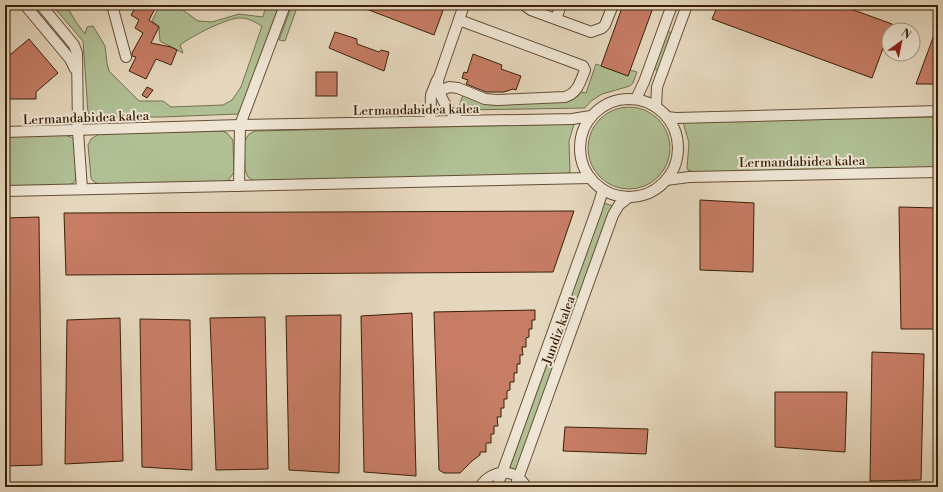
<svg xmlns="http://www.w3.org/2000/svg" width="943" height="492" viewBox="0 0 943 492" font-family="'Libre Bodoni',serif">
<rect width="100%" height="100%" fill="#e5d7bd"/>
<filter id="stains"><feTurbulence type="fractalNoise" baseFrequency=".005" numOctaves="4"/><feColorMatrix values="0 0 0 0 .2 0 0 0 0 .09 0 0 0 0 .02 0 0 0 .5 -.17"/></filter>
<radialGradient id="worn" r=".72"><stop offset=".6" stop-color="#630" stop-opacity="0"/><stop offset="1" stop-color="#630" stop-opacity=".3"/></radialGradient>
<!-- green -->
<g fill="#b0bf94" stroke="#76704e">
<path d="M28 5H38L66 38 72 52 70 54Z"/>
<path d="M52 5H66L76 22 85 34 87 27 93 26 105 46 107 63 109 71 139 101H163L171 107 223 105 232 100 241 87 262 26C255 22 248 18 241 18 228 17 190 37 180 45L183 53 160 41 159 26 152 21 160 5H176L198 21 212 22 239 14 263 17 266 5H279L245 100 238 114 162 117H93L88 113 83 41Z"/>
<path d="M292 5H298L285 41 279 40Z"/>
<path d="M667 30 671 33 658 71 654 68Z"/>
<path d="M596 64 628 76 630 70 637 72 633 83 630 86 602 94 591 101 585 108 464 110 460 107V103L463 95 482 102 580 92 586 93Z"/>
<circle cx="629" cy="148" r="41"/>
<path d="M938 117V168L694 172 688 170 687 168 689 143 683 122Z"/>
<path d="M574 124 569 141 570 172 566 175 254 181 248 177 245 170 244 142 249 134 255 131Z"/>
<path d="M222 131 227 133 233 140 234 172 228 181 222 182 100 185 93 181 91 178 88 145 91 139 99 134Z"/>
<path d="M64 135 71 137 75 141 78 176 73 183 67 186 5 187V136Z"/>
<path d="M604 203 613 206 517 471 509 469Z"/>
</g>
<!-- building -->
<g fill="#c67c65" stroke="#3b2107">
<path d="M137 5H157L149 20 159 27 151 43 171 47 177 50 171 65 156 59 146 79 129 71 136 57 132 56V53L143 33 135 28 139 20 131 15Z"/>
<path d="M356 5H445L434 35Z"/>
<path d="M623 5H654L628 76 601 66Z"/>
<path d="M718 5H840L892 24 872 78 712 19Z"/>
<path d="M937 27 938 84H916Z"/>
<path d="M335 32 357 39V44L379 52 381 50 389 52 384 71 329 48Z"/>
<path d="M29 39 58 73 36 92V99H5V59Z"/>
<path d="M473 54 502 65 501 69 521 76 516 90 513 89 504 92H486L466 84 468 80 462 78 464 72 467 73Z"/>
<rect x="316" y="72" width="21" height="24"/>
<path d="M147 87 153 90 147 98 142 95Z"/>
<path d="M700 200 754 203 753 272 700 270Z"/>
<path d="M899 207 938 208V329H901Z"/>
<path d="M574 211 553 272 66 275 64 213Z"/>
<path d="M39 217 42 465 5 466V218Z"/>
<path d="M535 310V320H532V329H529V337L526 338V347H522L523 355H520V364H517V373H514V382H510V390L507 391V399H504V408H501V417H497L498 426H494V434H491V443H486V452H480V455L472 461 460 473H444L439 470 434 312Z"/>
<path d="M412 313 416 476 364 472 361 316Z"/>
<path d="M341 315 339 473 289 470 286 316Z"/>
<path d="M265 317 268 469 216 470 210 318Z"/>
<path d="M120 318 123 461 65 464 67 320Z"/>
<path d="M140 319 190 320 192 470 142 467Z"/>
<path d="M872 352 924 354 921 480 870 481Z"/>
<path d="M775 392H847L845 452 775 447Z"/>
<path d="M565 427 648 429 646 454 563 451Z"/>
</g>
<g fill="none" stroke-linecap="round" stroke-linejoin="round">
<!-- minor casing -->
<g stroke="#664e34" stroke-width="12">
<g id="minor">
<path d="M25 5 70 59 75 69"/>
<path d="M41 5 74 45 77 53 78 131 82 189"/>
<path d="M112 5 126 57"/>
<path d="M524 5 531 10 591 32 602 28 605 25 613 5"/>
<path d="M556 19 561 5"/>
<path d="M440 94 442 90 449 87 458 88 485 99 497 100 565 97C578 93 580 82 585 70L583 66 459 20"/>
<circle cx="629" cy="148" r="49"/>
<path d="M636 99 644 82 672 5"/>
<path d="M656 107 657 87 687 5"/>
<path d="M667 117 676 118 938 111"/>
<path d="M430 121 431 95 437 80"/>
<path d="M459 121C447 107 439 100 438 80L464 5"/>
<path d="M5 132 240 125 572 119 591 116"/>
<path d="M666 180 689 177 938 172"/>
<path d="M239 186 240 125 285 5"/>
<path d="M5 191 590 178"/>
<path d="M480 487C491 469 516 467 526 487"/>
<path d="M497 487 597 209 603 190"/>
<path d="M515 487 613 215 619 205 629 197"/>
</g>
</g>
<!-- minor -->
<use href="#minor" stroke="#eee5d4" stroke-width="10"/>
</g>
<g text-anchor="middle" stroke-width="4" stroke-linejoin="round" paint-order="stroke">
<!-- street labels -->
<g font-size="13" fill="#3b2107" stroke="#eee5d4">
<text transform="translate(416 109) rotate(-1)" y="5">Lermandabidea kalea</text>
<text transform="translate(86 117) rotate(-2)" y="5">Lermandabidea kalea</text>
<text transform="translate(802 161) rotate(-1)" y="5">Lermandabidea kalea</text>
<text transform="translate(558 330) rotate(-70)" y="5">Jundiz kalea</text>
</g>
</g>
<!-- margin -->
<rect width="943" height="492" fill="none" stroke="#e5d7bd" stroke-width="20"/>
<rect x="6" y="6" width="931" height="480" fill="none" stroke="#3b2107" stroke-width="2"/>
<rect x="10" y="10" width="923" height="472" fill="none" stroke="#3b2107"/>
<!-- north arrow -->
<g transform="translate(901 42) rotate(33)"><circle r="19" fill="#eee5d4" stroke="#a69782"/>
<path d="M0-3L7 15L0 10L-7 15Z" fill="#8f2418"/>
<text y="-6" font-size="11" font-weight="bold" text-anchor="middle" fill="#3b2107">N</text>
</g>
<rect width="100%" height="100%" filter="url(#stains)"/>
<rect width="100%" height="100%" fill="url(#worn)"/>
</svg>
